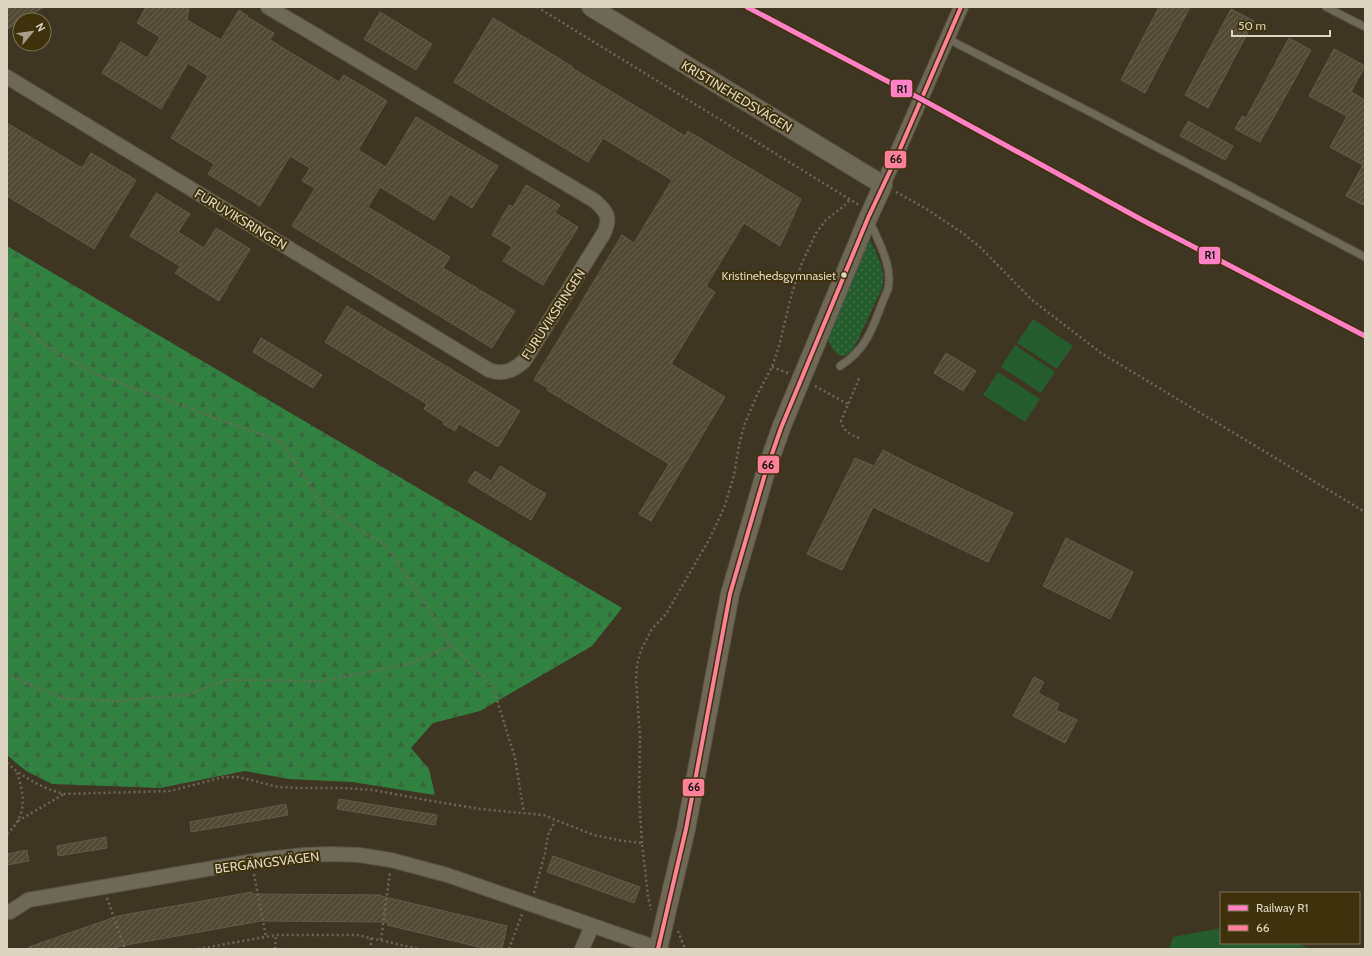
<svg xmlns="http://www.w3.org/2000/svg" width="1372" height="956" viewBox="0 0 1372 956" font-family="Cabin,sans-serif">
<defs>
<pattern id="grass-dots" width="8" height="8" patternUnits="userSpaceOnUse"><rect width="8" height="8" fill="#255c2e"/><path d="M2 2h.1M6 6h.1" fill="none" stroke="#44724a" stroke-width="1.8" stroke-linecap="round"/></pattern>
<pattern id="forest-firs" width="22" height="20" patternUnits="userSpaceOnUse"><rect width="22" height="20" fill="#318241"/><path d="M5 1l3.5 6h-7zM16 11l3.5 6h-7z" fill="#38683e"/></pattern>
<pattern id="building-hatch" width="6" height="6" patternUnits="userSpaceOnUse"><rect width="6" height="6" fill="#524a35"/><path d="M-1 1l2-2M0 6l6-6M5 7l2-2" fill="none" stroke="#6a6350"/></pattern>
</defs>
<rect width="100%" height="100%" fill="#3e3622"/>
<!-- grass -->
<path fill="url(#grass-dots)" d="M870 241C878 254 886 273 882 288L857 342 851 352 845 356C834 356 830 345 827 336L868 242Z"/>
<!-- forest -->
<path fill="url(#forest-firs)" d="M7 246 622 608 592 646 480 711 433 723 411 748 429 769 435 795 352 782 289 779 245 771 160 788 52 784 26 771 7 755Z"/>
<!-- garden -->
<g fill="#255c2e">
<path d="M1033 319 1073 346 1057 369 1017 343Z"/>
<path d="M1015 345 1055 372 1041 393 1001 367Z"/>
<path d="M998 372 1040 399 1025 422 983 395Z"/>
<path d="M1221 928V943H1297L1310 949H1169L1173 937Z"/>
</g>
<!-- building -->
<g fill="url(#building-hatch)" stroke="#625b4b">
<path d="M7 7H44L23 20H20V22L7 29Z"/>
<path d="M146 7H189L187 20 221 40 239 10 248 16 247 17 274 33 270 40 339 82 344 75 387 101 358 150 386 167 416 117 498 166 472 208 450 194 434 220 380 187 368 207 450 257 443 268 515 311 492 348 292 226 315 188 302 181 310 168 290 156 260 206 208 174 214 164 171 138 208 76 188 63 161 109 102 73 121 42 147 58 160 37 137 23Z"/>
<path d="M1159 7H1190L1145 93 1121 80Z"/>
<path d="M1231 9 1254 21 1208 108 1185 95Z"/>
<path d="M380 12 432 44 416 70 364 39Z"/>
<path d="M493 18 573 67 572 68 685 136 688 131 801 199 780 246 744 223 706 286 715 292 671 364 725 397 651 521 639 514 669 464 547 390 548 388 534 380 622 235 634 243 672 180 603 138 588 162 454 82Z"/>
<path d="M1289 38 1311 50 1260 142 1235 129 1242 116 1246 118Z"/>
<path d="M1334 49 1365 66 1351 92 1365 100V206L1346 196 1363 165 1330 147 1347 116 1309 96Z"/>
<path d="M1188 121 1233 146 1225 160 1180 136Z"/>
<path d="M7 123 82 168 91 153 136 180 94 249 7 196Z"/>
<path d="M526 185 560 205 555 213 578 227 543 285 503 261 512 247 492 235 509 205 513 207Z"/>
<path d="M156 193 190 214 178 232 204 248 216 228 250 249 219 301 175 273 180 266 130 236Z"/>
<path d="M347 306 520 411 498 447 459 424 455 431 443 424 444 422 424 409 427 404 325 342Z"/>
<path d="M261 338 322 375 313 388 253 352Z"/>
<path d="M946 353 976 371 963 391 934 373Z"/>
<path d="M883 450 910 464 1013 513 988 562 873 507 842 570 807 554 855 458 874 466Z"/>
<path d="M500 466 546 494 531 520 468 482 475 471 491 481Z"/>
<path d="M1066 538 1133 572 1110 619 1043 586Z"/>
<path d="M1034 677 1044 682 1038 693 1059 704 1056 710 1077 720 1065 743 1013 716Z"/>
<path d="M339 799 437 815 435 825 337 809Z"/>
<path d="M286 804 288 815 191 832 190 822Z"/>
<path d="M106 837 107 848 58 856 57 846Z"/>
<path d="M27 850 29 861 7 865V854Z"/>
<path d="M553 856 640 887 634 903 547 872Z"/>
<path d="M252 892V894L381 895V896L507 926 502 949H487L387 925 388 922 261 921 121 946 111 949H29V947L118 916Z"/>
</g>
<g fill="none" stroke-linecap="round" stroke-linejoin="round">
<!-- service casing -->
<g stroke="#585241" stroke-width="9">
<g id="service">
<path d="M1326 7 1365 27"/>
<path d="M948 39 1092 113 1365 257"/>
<path d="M840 366C871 347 874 320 888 289 893 266 879 243 870 222"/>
</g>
</g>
<!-- minor casing -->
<g stroke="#585241" stroke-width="16">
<g id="minor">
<path d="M7 77 489 370C503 375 513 371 524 361L604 233C611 217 607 212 595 201L268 7"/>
<path d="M883 185 961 7"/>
<path d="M10 912 28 900 266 859 305 855 331 854 359 855 391 860 447 875 660 949"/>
<path d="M582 949 592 926"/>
</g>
</g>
<!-- tertiary casing -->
<g stroke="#585241" stroke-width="20">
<path id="tertiary" d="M591 7 883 185 868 218 781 428 765 474 730 594 686 829 658 949"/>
</g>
<!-- path -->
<g stroke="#6d6758" stroke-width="2.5" stroke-dasharray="2 3" stroke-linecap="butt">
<path d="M537 7 859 205"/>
<path d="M896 192 925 208 964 234 981 248 1032 300 1101 353 1365 512"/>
<path d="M7 313 49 348 98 375 282 442 326 510 387 546 452 646 493 687 515 758 524 813"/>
<path d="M772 367 788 373"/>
<path d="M815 386 848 404"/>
<path d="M859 438C850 434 843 431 841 421L860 376"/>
<path d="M7 675 62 698 114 701 187 695 226 680 322 681 405 665 452 646"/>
<path d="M7 763C24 778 42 788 64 794L170 791 224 777H239L278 787 299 788H343L373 790 426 800 480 809 543 815 594 835 623 841 642 843 648 896 651 910"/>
<path d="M18 821 64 794"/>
<path d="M7 834C27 816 25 796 17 773"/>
<path d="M642 843 639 796 640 737 636 679 637 665 641 650 652 629 666 614 710 538 724 508 734 475 739 445 745 423 757 395 772 367 779 346 792 293 801 265 816 233 826 220 845 205 850 199"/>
<path d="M254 874 266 937"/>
<path d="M534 893 545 853 548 835 555 821"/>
<path d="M107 898 125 949"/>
<path d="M678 931 685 949"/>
<path d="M371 938V949"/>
<path d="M381 940 390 872"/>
<path d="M198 949 276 935H357L419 949"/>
<path d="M275 949 276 935"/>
<path d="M509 949 522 914"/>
</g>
<!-- service -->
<use href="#service" stroke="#6e6858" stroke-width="7"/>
<!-- minor -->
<use href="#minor" stroke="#6e6858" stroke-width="14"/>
<!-- tertiary -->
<use href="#tertiary" stroke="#6e6858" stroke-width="18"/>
<!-- bus-1 casing -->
<g stroke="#3e310c" stroke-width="7">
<path id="bus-1" d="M658 949 686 829 730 594 765 474 781 428 868 218 897 156 961 7"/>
</g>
<!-- bus-1 -->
<use href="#bus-1" stroke="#ff8098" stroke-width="4"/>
<!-- rail-1 casing -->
<g stroke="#3e310c" stroke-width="8">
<path id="rail-1" d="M747 7 921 99 1144 221 1365 336"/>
</g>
<!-- rail-1 -->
<use href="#rail-1" stroke="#ff80c5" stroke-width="5"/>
</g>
<!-- markers -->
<circle fill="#ddd4c1" stroke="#3e310c" stroke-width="1.5" cx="844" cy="275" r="3.5"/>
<g text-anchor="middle" stroke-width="4" stroke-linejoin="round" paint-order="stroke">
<!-- bus labels -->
<g font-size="12" fill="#ddd4c1" stroke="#3e310c" text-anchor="end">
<text x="836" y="280">Kristinehedsgymnasiet</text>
</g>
<!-- street labels -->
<g font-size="13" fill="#ddd4c1" stroke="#3e310c">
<text transform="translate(737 96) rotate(31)" y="5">KRISTINEHEDSVÄGEN</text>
<text transform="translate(241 219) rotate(31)" y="5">FURUVIKSRINGEN</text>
<text transform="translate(553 314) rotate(-57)" y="5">FURUVIKSRINGEN</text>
<text transform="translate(267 862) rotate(-7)" y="5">BERGÄNGSVÄGEN</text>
</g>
</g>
<g stroke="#3e310c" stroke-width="1.5">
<rect x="890" y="79" width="23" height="19" rx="4" fill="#ff80c5"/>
<rect x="884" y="150" width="23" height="19" rx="4" fill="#ff8098"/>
<rect x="1198" y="246" width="23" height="19" rx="4" fill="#ff80c5"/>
<rect x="757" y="455" width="23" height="19" rx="4" fill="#ff8098"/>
<rect x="682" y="778" width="23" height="19" rx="4" fill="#ff8098"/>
</g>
<g font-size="11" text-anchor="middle" font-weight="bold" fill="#111">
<text x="902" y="93">R1</text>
<text x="896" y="163">66</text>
<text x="1210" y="259">R1</text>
<text x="768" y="469">66</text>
<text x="694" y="791">66</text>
</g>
<!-- border -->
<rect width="1372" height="956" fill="none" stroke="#ddd4c1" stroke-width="16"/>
<!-- legend -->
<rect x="1220" y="892" width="140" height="52" fill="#3e310c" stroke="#7e7254"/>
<rect x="1228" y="905" width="20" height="6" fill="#ff80c5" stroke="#7e7254"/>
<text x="1256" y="912" font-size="12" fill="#ddd4c1">Railway R1</text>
<rect x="1228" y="925" width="20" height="6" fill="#ff8098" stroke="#7e7254"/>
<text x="1256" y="932" font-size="12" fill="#ddd4c1">66</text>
<!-- north arrow -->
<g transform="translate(32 32) rotate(61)"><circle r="19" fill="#3e310c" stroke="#7e7254"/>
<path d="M0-3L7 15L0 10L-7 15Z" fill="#a59d89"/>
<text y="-6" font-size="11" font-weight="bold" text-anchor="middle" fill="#ddd4c1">N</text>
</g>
<!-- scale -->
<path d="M1232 30v6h98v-6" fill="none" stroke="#ddd4c1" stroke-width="2"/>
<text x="1238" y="30" font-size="12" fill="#ddd4c1" stroke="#3e310c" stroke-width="3" paint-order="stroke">50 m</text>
</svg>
